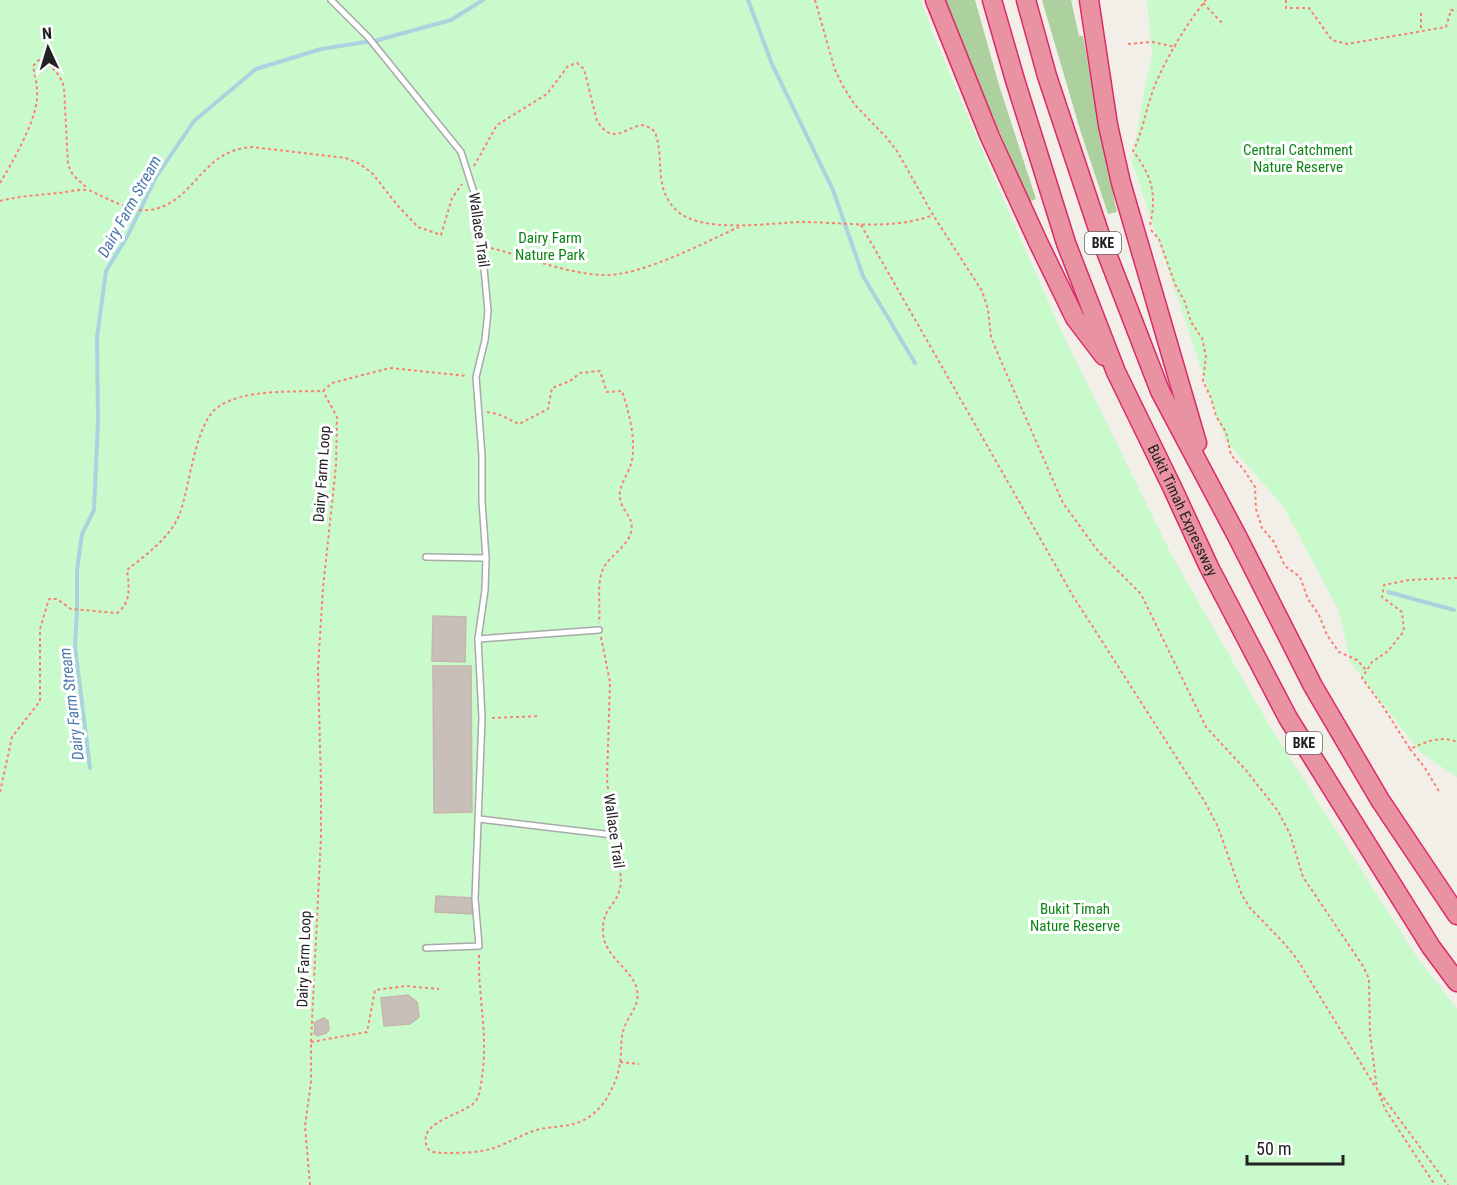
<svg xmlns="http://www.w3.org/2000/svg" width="1457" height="1185" viewBox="0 0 1457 1185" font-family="'Roboto Condensed',sans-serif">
<rect width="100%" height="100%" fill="#f2efe9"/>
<!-- forest -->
<g fill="#add19e">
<path d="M944 0H975L999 85 1036 199 1029 202Z"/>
<path d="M1042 0H1071L1079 36H1083L1099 127 1117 212 1108 214 1081 133Z"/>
</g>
<!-- park -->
<g fill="#c8facc">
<path d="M0 0H921L933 34 998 187 1058 324 1172 556 1271 728 1416 956 1457 1009V1185H0Z"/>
<path d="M1147 0H1457V777L1420 752 1351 663 1338 609 1283 506 1225 440 1132 162 1145 85 1152 57Z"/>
</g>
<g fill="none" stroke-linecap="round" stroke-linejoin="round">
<!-- stream -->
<g stroke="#aad3df" stroke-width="4">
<path d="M748 0 772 64 833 190 863 276 915 363"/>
<path d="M1388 592 1454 610"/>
<path d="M90 768 75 647 77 611V571L82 534 94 510 98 419 97 337 106 271 128 235 156 177 194 121 256 69 321 49 378 40 451 20 483 0"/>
</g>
</g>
<!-- building -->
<g fill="#c7bfb8" stroke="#c4b6ab" stroke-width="1.5">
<path d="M433 616 466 617 465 662 432 661Z"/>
<path d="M433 666H471L472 812 434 813Z"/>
<path d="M436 896 473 898 472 914 435 912Z"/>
<path d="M408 995 417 1002 419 1017 410 1024 384 1026 381 998Z"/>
<path d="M324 1018 328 1021 329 1030 326 1033 317 1036 314 1033 315 1028 314 1023Z"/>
</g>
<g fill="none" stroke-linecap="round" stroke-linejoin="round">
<!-- lane casing -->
<g stroke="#a9a9a9" stroke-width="8">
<g id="lane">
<path d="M331 0 368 37 461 152 478 205 488 311 485 340 476 377 482 456V501L486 558 485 590 478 639 482 718 475 899 479 946 426 948"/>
<path d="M426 557 486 558"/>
<path d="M478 639 599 630"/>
<path d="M479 819 613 835"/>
</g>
</g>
<!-- highway casing -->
<g stroke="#dc2a67" stroke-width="21">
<g id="highway">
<path d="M935 0 990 137 1038 242 1075 318 1104 356"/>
<path id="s1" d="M992 0 1015 80 1066 243 1116 372 1172 487 1209 567 1288 718 1431 947 1457 982"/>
<path d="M1026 0 1047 76 1102 241 1160 391 1237 536 1313 686 1380 800 1457 915"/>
<path d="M1089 0 1108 125 1121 183 1197 443"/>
</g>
</g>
<!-- path -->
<g stroke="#fa8072" stroke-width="2" stroke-dasharray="3 3" stroke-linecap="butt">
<path d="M815 0 835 70 844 88 855 105 887 138 897 151 933 215 982 291 988 309 991 337 998 354 1063 503 1098 551 1141 594 1206 727 1245 769 1278 811 1290 834 1303 877 1363 966 1369 979 1370 1034 1377 1089 1448 1185"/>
<path d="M1286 0V8H1309L1332 40 1347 44 1446 27 1451 10 1457 11"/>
<path d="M1203 3 1224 25"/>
<path d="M1421 13V31"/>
<path d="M1128 44 1152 42 1176 47"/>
<path d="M474 166 497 125 547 94 568 66 577 63 584 69 597 121C614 146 623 128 642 125L651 128 655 132C665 159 653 187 676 210 700 234 769 223 801 222 844 222 892 231 933 215"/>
<path d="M0 183C12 163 35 123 37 99 38 87 35 77 33 66L39 60C52 65 60 74 64 87L68 165 73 175 88 189"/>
<path d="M0 201C19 196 39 195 59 193 68 192 78 189 86 190 91 190 95 193 99 195 117 203 135 214 155 209 196 199 202 150 252 147L346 158 360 164 372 173 398 206 418 227 441 235 452 198 462 184"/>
<path d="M861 225 1073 596 1205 802 1218 827 1242 895 1250 908 1283 942 1297 959 1376 1088"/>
<path d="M1150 225C1157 194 1152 176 1133 151 1145 127 1147 100 1159 76 1171 50 1188 22 1206 0"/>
<path d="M1151 230 1159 239 1175 284 1185 302 1191 322 1202 338 1206 357 1203 381 1211 398 1216 416 1226 432 1231 455 1244 470 1255 487 1256 509 1262 528 1274 542 1285 566 1300 577 1308 599 1319 615 1327 635 1339 652 1357 660 1367 671"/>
<path d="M491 248C527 257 564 273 602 275 640 277 703 243 739 227"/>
<path d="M323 391 332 383 390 368 467 376"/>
<path d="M487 412 498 414 519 424 548 409 552 388 570 381 580 373 600 371 607 392 622 391C629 412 637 442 631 464 628 475 618 486 620 498 621 511 635 517 631 532 628 545 614 553 606 564 595 579 601 605 599 623"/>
<path d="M1457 578 1409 580 1384 585 1382 597 1402 612 1404 631 1388 651 1372 662 1362 678 1384 708 1410 749C1426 742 1440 735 1457 742"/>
<path d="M601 637 610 682 607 779 612 825"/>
<path d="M492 718 540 716"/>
<path d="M1410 749 1425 768 1440 793"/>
<path d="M0 792 12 737 40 701V629L49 599H57L71 609 117 613C132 602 129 586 127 570 146 555 171 537 180 513 190 486 195 423 218 407 243 389 293 392 322 391"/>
<path d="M479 955C479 965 479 976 480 986 482 1017 487 1046 482 1077 481 1084 480 1093 477 1099 468 1115 420 1119 426 1144 428 1154 437 1152 444 1153 460 1153 478 1153 494 1148 509 1143 524 1133 540 1129 556 1126 570 1127 584 1120 595 1114 604 1104 609 1094 616 1082 620 1069 621 1055 621 1046 621 1037 624 1028 629 1014 642 1004 636 986 629 967 605 957 603 933 602 909 613 909 619 892 624 877 617 858 614 843"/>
<path d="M311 1042 367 1032 375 990 406 986 439 989"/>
<path d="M620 1062 639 1064"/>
<path d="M1379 1093 1385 1109 1435 1185"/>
<path d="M310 1185 305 1126 311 1082V1042L321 837V785L318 669 323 588 336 466 337 417 323 391"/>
</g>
<!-- lane -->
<use href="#lane" stroke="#fff" stroke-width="5"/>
<!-- highway -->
<use href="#highway" stroke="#e892a2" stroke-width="18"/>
</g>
<g text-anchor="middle" stroke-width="6" stroke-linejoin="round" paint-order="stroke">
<!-- shield labels -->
<g fill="#fff" stroke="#646464" stroke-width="1.5">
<rect x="1085" y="232" width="36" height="22" rx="4.5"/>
<rect x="1286" y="732" width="36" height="22" rx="4.5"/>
</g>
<g font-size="14" font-weight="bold" fill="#222">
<text x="1103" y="248">BKE</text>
<text x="1304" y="748">BKE</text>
</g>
<!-- park labels -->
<g font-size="15" fill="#0c8416" stroke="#fff">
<text x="1298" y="155">Central Catchment<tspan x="1298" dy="17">Nature Reserve</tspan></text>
<text x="550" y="243">Dairy Farm<tspan x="550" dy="17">Nature Park</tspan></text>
<text x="1075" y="914">Bukit Timah<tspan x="1075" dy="17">Nature Reserve</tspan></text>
</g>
<!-- street labels -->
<g font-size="15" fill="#222" stroke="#fff">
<text transform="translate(479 230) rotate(82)" y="5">Wallace Trail</text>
<text transform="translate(322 474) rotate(-86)" y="5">Dairy Farm Loop</text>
<text dy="5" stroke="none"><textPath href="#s1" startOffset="546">Bukit Timah Expressway</textPath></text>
<text transform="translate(614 831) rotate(82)" y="5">Wallace Trail</text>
<text transform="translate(304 959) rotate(-88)" y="5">Dairy Farm Loop</text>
</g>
<!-- water labels -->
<g font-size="16" font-style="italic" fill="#4a7aab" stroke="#fff">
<text transform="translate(129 206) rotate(-61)" y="6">Dairy Farm Stream</text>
<text transform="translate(71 704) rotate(-97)" y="6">Dairy Farm Stream</text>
</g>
</g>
<!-- north arrow -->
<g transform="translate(48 48) rotate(356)" stroke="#ffffff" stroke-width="4.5" paint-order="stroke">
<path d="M0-4.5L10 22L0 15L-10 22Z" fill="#222222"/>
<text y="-9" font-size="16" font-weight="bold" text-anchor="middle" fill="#222222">N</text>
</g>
<!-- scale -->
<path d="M1247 1155v9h96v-9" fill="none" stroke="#222222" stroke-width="3"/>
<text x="1256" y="1155" font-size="18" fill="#222222" stroke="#ffffff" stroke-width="4.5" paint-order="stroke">50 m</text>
</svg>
